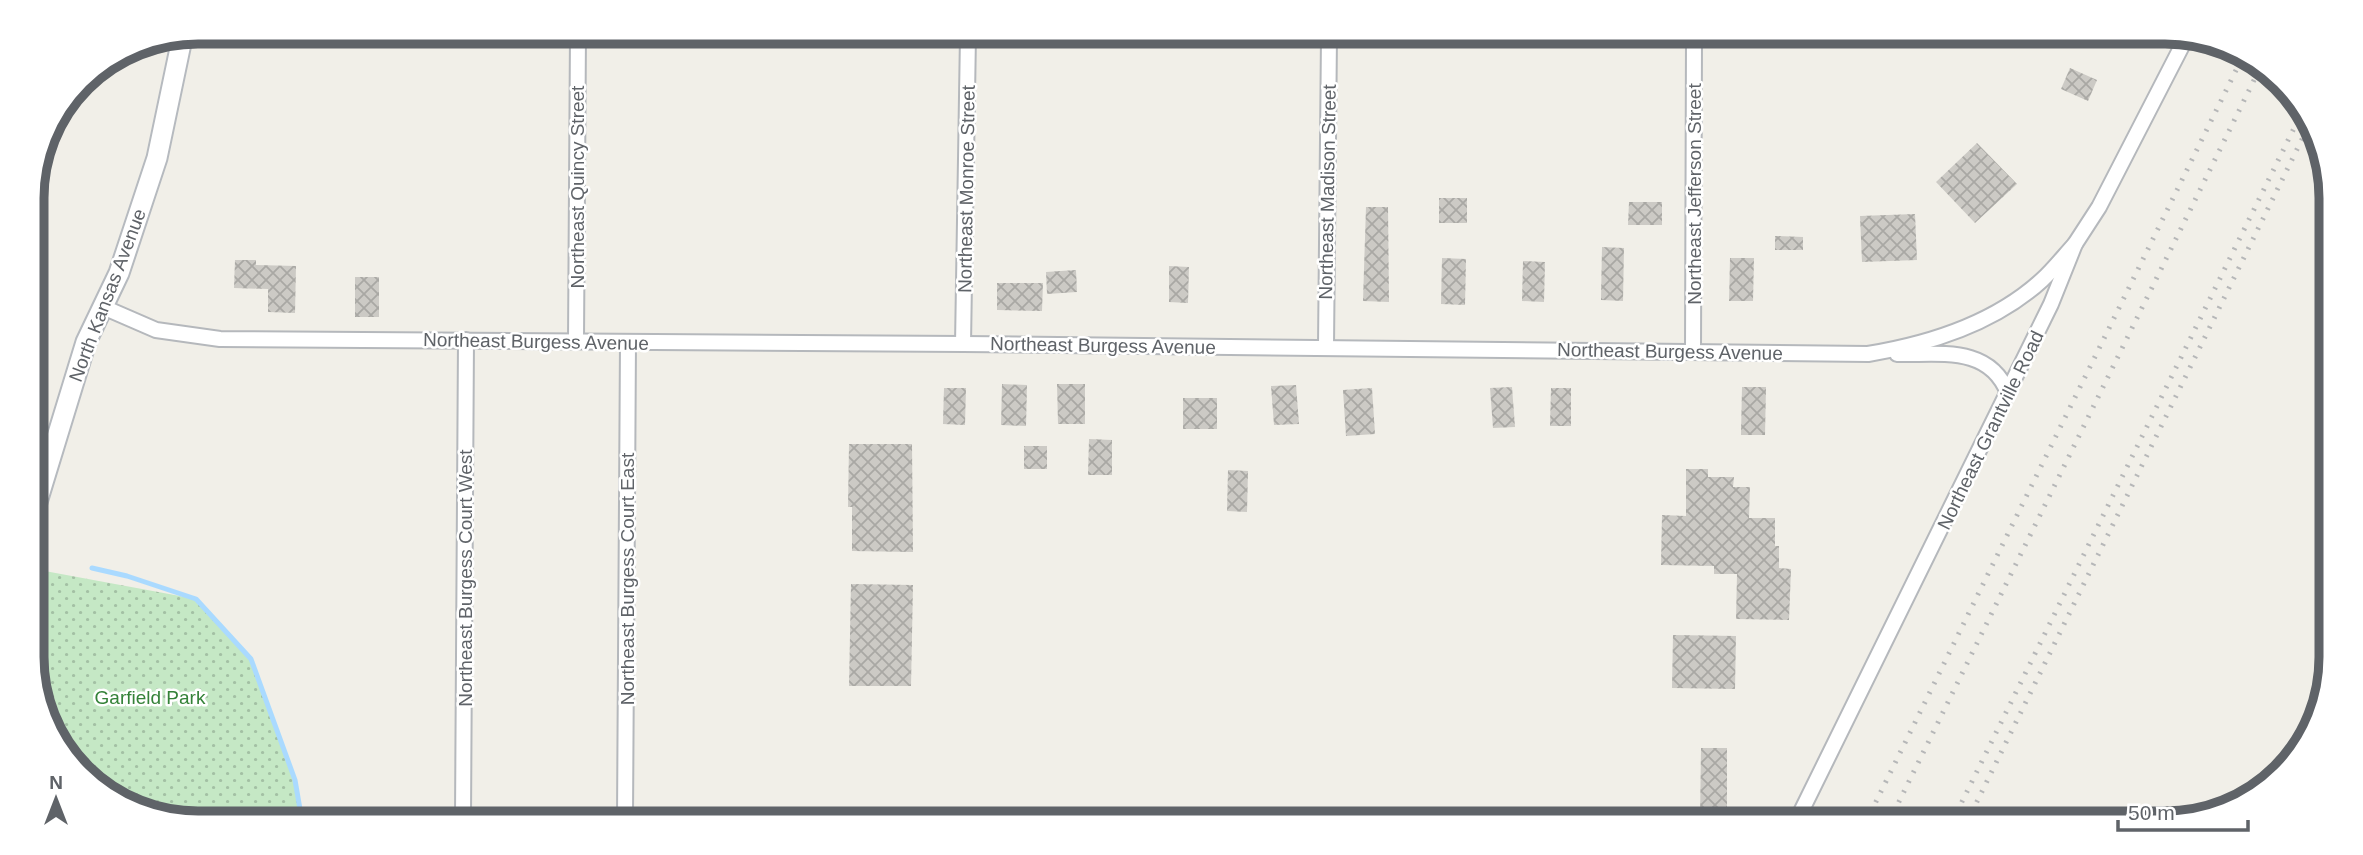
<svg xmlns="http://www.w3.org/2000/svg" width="2363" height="855" viewBox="0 0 2363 855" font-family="Helvetica,sans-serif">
<defs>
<pattern id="park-dots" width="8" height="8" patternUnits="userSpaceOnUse" patternTransform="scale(1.75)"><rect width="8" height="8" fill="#c5e8c5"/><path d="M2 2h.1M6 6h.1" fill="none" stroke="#a3c0a4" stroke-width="1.8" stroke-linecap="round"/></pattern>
<pattern id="building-cross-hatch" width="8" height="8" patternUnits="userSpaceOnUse" patternTransform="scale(1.75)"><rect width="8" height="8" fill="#cccac5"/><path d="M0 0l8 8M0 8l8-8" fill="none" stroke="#a9a8a4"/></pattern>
</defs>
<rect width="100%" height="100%" fill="#f1efe8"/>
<!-- park -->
<path fill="url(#park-dots)" d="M34 569 196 599 251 659 295 780 301 815H144L72 767 35 690Z"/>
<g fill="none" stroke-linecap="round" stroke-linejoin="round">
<!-- stream -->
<path stroke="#aadaff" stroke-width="5" d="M92 568 127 576 196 599 251 659 295 780 301 815"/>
</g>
<!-- building -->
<g fill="url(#building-cross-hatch)">
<path d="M2070 68 2097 80 2088 101 2061 89Z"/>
<path d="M1977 143 2017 184 1975 223 1936 182Z"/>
<rect x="1439" y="198" width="28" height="25"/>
<path d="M1629 202H1662V225H1628Z"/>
<path d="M1366 207H1388L1389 302 1363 301Z"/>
<path d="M1915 214 1917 260 1862 262 1860 216Z"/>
<path d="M1775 236 1803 237V250H1775Z"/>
<path d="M1602 247 1624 248 1623 301 1601 300Z"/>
<path d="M1442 258 1466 259 1465 305 1441 304Z"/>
<path d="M1730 258H1754L1753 301H1729Z"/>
<path d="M235 260H256V265L296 266 295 313 268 312V289L234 288Z"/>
<path d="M1523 261 1545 262 1544 302 1522 301Z"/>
<path d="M1169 266 1189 267 1188 303 1169 302Z"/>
<path d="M1076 270 1077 292 1047 294 1046 272Z"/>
<rect x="355" y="277" width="24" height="40"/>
<path d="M997 283H1043L1042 311 997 310Z"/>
<path d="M1002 384 1027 385 1026 426 1001 425Z"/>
<path d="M1057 384H1085V424H1058Z"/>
<path d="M1296 385 1299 424 1274 425 1271 386Z"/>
<path d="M1512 387 1515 427 1493 428 1490 388Z"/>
<path d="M1742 387H1766L1765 435H1741Z"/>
<path d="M944 388H966L965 425 943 424Z"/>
<path d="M1372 388 1375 434 1346 436 1343 390Z"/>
<path d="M1551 388H1571V426H1550Z"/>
<rect x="1183" y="398" width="34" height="31"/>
<path d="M1089 439 1112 440V475H1088Z"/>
<path d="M849 444H912L913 552 852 551V507H848Z"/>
<rect x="1024" y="446" width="23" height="23"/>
<path d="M1686 469H1708V477H1734L1733 487H1750L1749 518H1775V546H1779V568L1791 569 1789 620 1736 619 1737 574H1714V566L1661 565 1662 515 1686 516Z"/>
<path d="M1228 470 1248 471 1247 512 1227 511Z"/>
<path d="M851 584 913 585 911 686H849Z"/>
<path d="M1673 635 1736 636 1735 689 1672 688Z"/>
<path d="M1701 748H1727V821H1700Z"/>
</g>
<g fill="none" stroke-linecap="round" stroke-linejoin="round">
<!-- minor casing -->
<g stroke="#b5b8bc" stroke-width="18">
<g id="minor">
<path d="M103 307 156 330 220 339 963 344 1868 354C1929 344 1995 323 2042 280 2054 269 2064 256 2075 244"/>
<path d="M576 341 578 33"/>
<path d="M963 344 968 35"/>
<path d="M1326 347 1329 36"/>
<path d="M1693 351 1694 38"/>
<path d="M1897 354C1940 355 1989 345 2008 393"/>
<path d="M463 816 466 340"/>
<path d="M625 817 628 342"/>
<path d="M1796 822 2051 304 2075 244 2099 207 2185 40"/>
</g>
</g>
<!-- secondary casing -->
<g stroke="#b6babf" stroke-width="23">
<path id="secondary" d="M34 512 86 342 119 273 157 158 183 34"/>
</g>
<!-- minor -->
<use href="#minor" stroke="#fff" stroke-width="14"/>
<!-- secondary -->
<use href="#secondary" stroke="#fff" stroke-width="19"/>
<!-- rail -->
<g stroke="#b6b7b8" stroke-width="5" stroke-dasharray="2 9" stroke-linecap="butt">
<path d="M1866 822 2243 56"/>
<path d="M1889 822 2260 68"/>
<path d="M1952 822 2302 112"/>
<path d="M1967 822 2308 127"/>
</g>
</g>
<g text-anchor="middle" stroke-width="5" stroke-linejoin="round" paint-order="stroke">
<!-- street labels -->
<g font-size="19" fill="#5f6368" stroke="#fff">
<text transform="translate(577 187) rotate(-90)" y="7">Northeast Quincy Street</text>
<text transform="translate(966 189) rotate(-89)" y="7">Northeast Monroe Street</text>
<text transform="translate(1327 192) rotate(-89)" y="7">Northeast Madison Street</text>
<text transform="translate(1694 194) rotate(-90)" y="7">Northeast Jefferson Street</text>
<text transform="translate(107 295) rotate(-69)" y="7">North Kansas Avenue</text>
<text transform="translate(536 341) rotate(1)" y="7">Northeast Burgess Avenue</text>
<text transform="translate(1103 345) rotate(1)" y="7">Northeast Burgess Avenue</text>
<text transform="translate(1670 351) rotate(1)" y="7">Northeast Burgess Avenue</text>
<text transform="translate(1990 430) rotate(-64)" y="7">Northeast Grantville Road</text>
<text transform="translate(465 578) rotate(-90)" y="7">Northeast Burgess Court West</text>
<text transform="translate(627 579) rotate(-90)" y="7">Northeast Burgess Court East</text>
</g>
<!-- park labels -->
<g font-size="19" fill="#348238" stroke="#fff">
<text x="150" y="704">Garfield Park</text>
</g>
</g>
<!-- crop -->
<path d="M0 0H2363V855H0ZM198 44H2165A154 154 0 0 1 2319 198V657A154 154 0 0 1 2165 811H198A154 154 0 0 1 44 657V198A154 154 0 0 1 198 44Z" fill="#fff" fill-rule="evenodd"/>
<path fill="none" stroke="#5f6368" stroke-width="9" d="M198 44H2165A154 154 0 0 1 2319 198V657A154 154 0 0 1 2165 811H198A154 154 0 0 1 44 657V198A154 154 0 0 1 198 44Z"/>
<!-- north arrow -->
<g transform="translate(56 799)" stroke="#ffffff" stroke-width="5" paint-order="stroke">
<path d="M0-5L12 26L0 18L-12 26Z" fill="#5f6368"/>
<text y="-10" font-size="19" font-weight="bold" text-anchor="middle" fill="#5f6368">N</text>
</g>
<!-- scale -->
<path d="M2118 820v10h130v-10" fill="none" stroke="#5f6368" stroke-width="3.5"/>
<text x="2128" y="820" font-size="21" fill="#5f6368" stroke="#ffffff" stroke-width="5" paint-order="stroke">50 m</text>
</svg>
